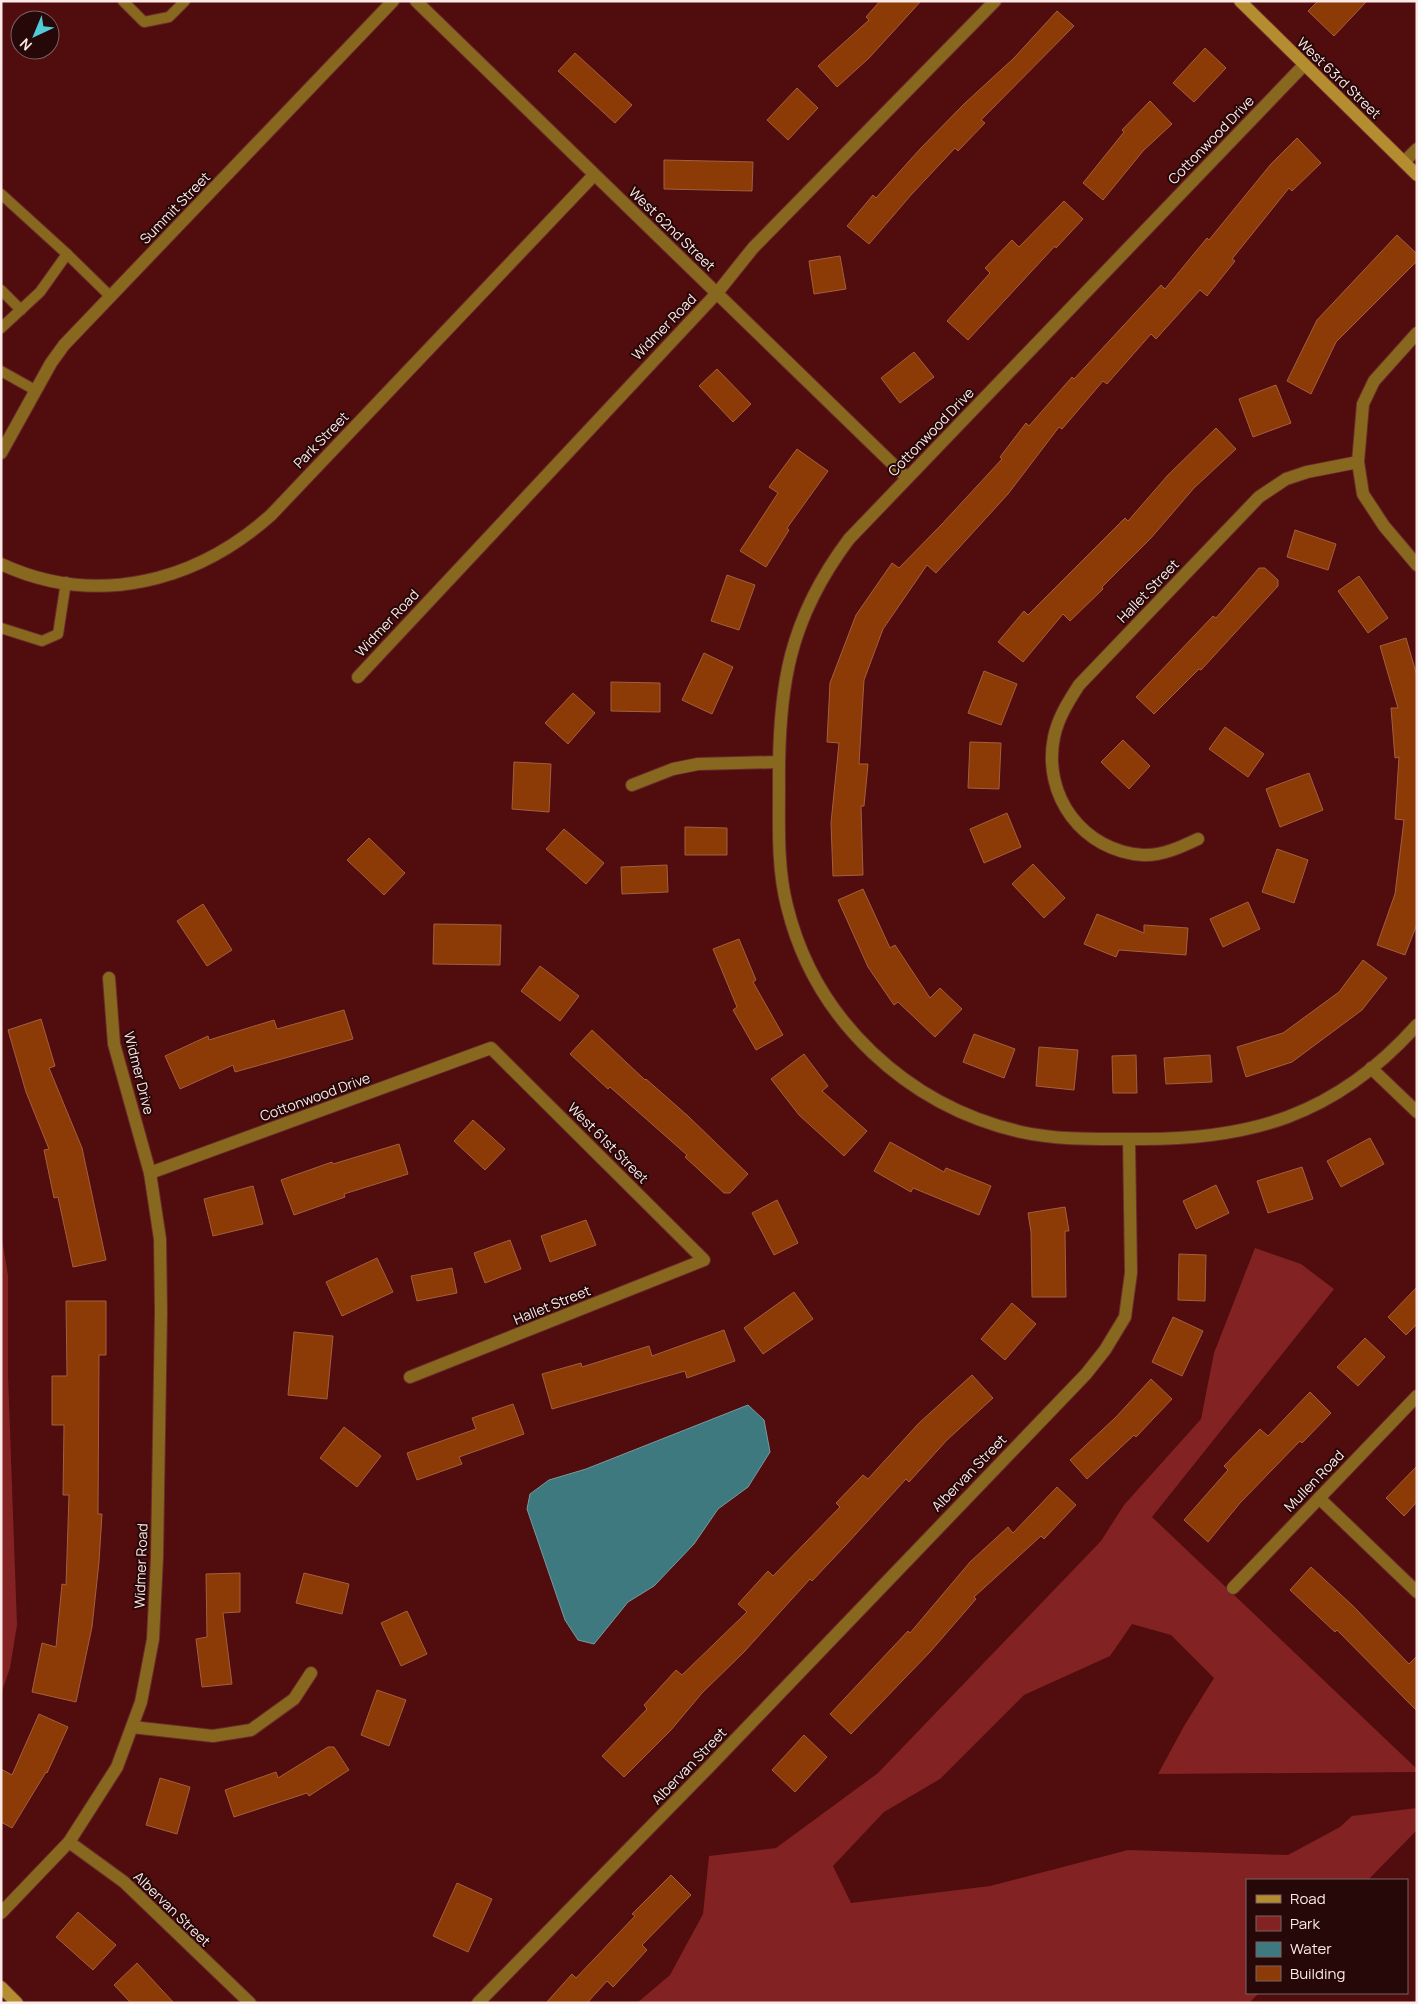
<svg xmlns="http://www.w3.org/2000/svg" width="1418" height="2004" viewBox="0 0 1418 2004" font-family="Manrope,sans-serif">
<rect width="100%" height="100%" fill="#510c0d"/>
<!-- green -->
<g fill="#822222">
<path d="M1 1233 8 1275V1375L17 1625 10 1668 1 1694Z"/>
<path d="M1255 1248 1301 1264 1334 1289 1152 1517 1417 1769V1772L1158 1774 1184 1726 1214 1678 1171 1635 1132 1624 1110 1656 1024 1695 940 1779 884 1812 833 1866 851 1903 990 1886 1128 1850 1288 1855 1340 1827 1352 1816 1417 1808V1830L1368 1880H1247V1993H1259L1249 2003H637L670 1975 703 1914 709 1856 776 1848 878 1773 1101 1541 1124 1505 1201 1419 1214 1353Z"/>
</g>
<!-- water -->
<path fill="#3e7980" stroke="#779b9f" d="M748 1405 764 1420 770 1452 748 1487 718 1509 694 1544 654 1586 628 1602 594 1644 578 1640 565 1620 527 1509 530 1494 549 1480 586 1469Z"/>
<!-- building -->
<g fill="#8c3a06" stroke="#a35f3f">
<path d="M880 1H921L869 58 837 87 818 66 869 20 866 17Z"/>
<path d="M1318 1H1367L1334 36 1308 11Z"/>
<path d="M1057 11 1074 26 981 120 985 123 958 151 955 148 911 195 869 244 847 226 873 195 876 198 920 149 964 104 1014 58Z"/>
<path d="M1205 48 1226 68 1194 102 1173 83Z"/>
<path d="M575 53 632 105 615 123 558 71Z"/>
<path d="M797 88 818 108 788 140 767 120Z"/>
<path d="M1150 101 1172 124 1143 151 1103 200 1083 183 1124 132 1122 130Z"/>
<path d="M1297 138 1321 163 1292 191 1289 188 1232 259 1235 261 1207 296 1200 290 1156 339 1151 334 1107 384 1103 381 1062 429 1059 427 1008 494 936 573 927 565 883 629 864 680 859 764H868L864 806H861L863 875 833 876 831 823 839 743 827 742 830 683 856 615 892 563 899 568 942 524 1002 459 1000 457 1026 423 1029 426 1072 377 1074 379 1161 285 1165 289 1207 238 1209 240 1271 164Z"/>
<path d="M664 160 753 162 752 191 664 189Z"/>
<path d="M1064 201 1083 219 1056 248 1055 246 968 340 947 321 990 273 985 268 1012 240 1019 247Z"/>
<path d="M1397 235 1417 254V261L1336 342 1311 394 1287 381 1317 320Z"/>
<path d="M840 256 846 289 814 294 809 261Z"/>
<path d="M914 352 934 377 900 403 881 378Z"/>
<path d="M717 369 751 404 733 422 699 386Z"/>
<path d="M1276 385 1291 423 1253 437 1239 399Z"/>
<path d="M1216 428 1236 449 1194 488 1151 538 1102 587 1103 589 1070 621 1063 614 1023 662 998 642 1024 611 1028 615 1125 518 1128 521 1168 475Z"/>
<path d="M797 449 828 471 787 528 789 530 766 567 740 551 778 493 769 487Z"/>
<path d="M1295 530 1336 544 1328 570 1287 557Z"/>
<path d="M1259 568H1265L1278 580V586L1201 670 1199 669 1154 714 1136 697 1213 616 1216 618Z"/>
<path d="M727 575 755 585 739 630 711 621Z"/>
<path d="M1359 576 1388 618 1368 633 1338 591Z"/>
<path d="M1406 638 1417 676V924L1405 955 1377 945 1395 894 1404 820 1395 819 1399 757 1395 758 1391 708H1398L1380 646Z"/>
<path d="M704 653 733 667 712 714 682 700Z"/>
<path d="M984 671 1017 684 1001 725 968 713Z"/>
<path d="M611 682 660 683V712L611 711Z"/>
<path d="M573 693 595 713 568 744 545 723Z"/>
<path d="M1225 727 1264 754 1248 777 1209 749Z"/>
<path d="M1123 740 1150 766 1129 789 1101 762Z"/>
<path d="M970 742 1001 743 999 789 968 788Z"/>
<path d="M514 762 551 764 549 812 512 809Z"/>
<path d="M1309 773 1323 810 1280 827 1266 789Z"/>
<path d="M1007 813 1021 847 984 863 970 829Z"/>
<path d="M685 827 727 828V855H685Z"/>
<path d="M564 829 604 863 586 884 546 849Z"/>
<path d="M369 838 405 873 384 895 347 860Z"/>
<path d="M1277 849 1308 860 1294 903 1262 892Z"/>
<path d="M1033 864 1065 898 1044 918 1012 884Z"/>
<path d="M667 865 668 892 622 894 621 867Z"/>
<path d="M863 889 890 948 895 945 930 998 940 988 962 1009 935 1037 898 1002 894 1005 868 967 838 900Z"/>
<path d="M1248 902 1260 929 1223 947 1210 919Z"/>
<path d="M203 904 232 950 207 966 177 921Z"/>
<path d="M1097 914 1144 933V925L1188 928 1186 955 1119 950 1116 957 1084 944Z"/>
<path d="M434 924 501 925 500 965 433 964Z"/>
<path d="M739 939 756 980 753 982 783 1035 756 1050 733 1010 737 1007 713 949Z"/>
<path d="M1363 960 1387 978 1362 1010 1292 1062 1246 1077 1237 1047 1283 1033 1339 992Z"/>
<path d="M540 966 579 996 560 1021 521 991Z"/>
<path d="M344 1010 353 1039 235 1072 233 1065 180 1089 165 1056 208 1036 209 1040 274 1020 277 1029Z"/>
<path d="M41 1019 55 1066 49 1068 82 1148 106 1260 73 1267 58 1197 54 1198 44 1150 49 1149 26 1092 8 1030Z"/>
<path d="M592 1030 645 1080 646 1079 688 1116 748 1174 730 1193H724L685 1157 687 1155 610 1087 608 1089 570 1054Z"/>
<path d="M974 1034 1015 1049 1004 1078 963 1062Z"/>
<path d="M1039 1047 1078 1050 1074 1090 1036 1086Z"/>
<path d="M804 1054 828 1086 822 1091 867 1131 844 1156 799 1115 771 1079Z"/>
<path d="M1136 1055 1137 1093H1113L1112 1056Z"/>
<path d="M1210 1055 1212 1082 1166 1084 1164 1058Z"/>
<path d="M473 1120 505 1149 485 1170 454 1141Z"/>
<path d="M1370 1138 1384 1164 1341 1187 1327 1161Z"/>
<path d="M890 1142 944 1172 946 1168 991 1186 979 1215 913 1188 911 1192 874 1171Z"/>
<path d="M399 1144 408 1174 344 1194 345 1197 294 1215 281 1180 332 1162 333 1164Z"/>
<path d="M1302 1167 1313 1199 1268 1213 1257 1181Z"/>
<path d="M1216 1185 1229 1213 1196 1229 1183 1201Z"/>
<path d="M253 1186 263 1224 213 1236 204 1199Z"/>
<path d="M777 1200 798 1243 774 1255 752 1213Z"/>
<path d="M1065 1207 1069 1231H1065L1066 1297H1032L1031 1232 1028 1213Z"/>
<path d="M586 1220 596 1245 550 1262 541 1236Z"/>
<path d="M510 1240 521 1269 485 1283 474 1253Z"/>
<path d="M1179 1254 1206 1255 1205 1301 1178 1300Z"/>
<path d="M377 1258 393 1292 342 1316 326 1282Z"/>
<path d="M452 1268 457 1293 417 1301 411 1276Z"/>
<path d="M1417 1287V1324L1406 1335 1388 1317Z"/>
<path d="M794 1292 813 1319 763 1354 744 1328Z"/>
<path d="M66 1301H106V1355H99L98 1514H102L99 1562 92 1627 76 1702 32 1692 42 1643 56 1647 62 1584 66 1585 69 1495H63L64 1425H52V1376H67Z"/>
<path d="M1012 1303 1036 1324 1005 1360 981 1339Z"/>
<path d="M1173 1317 1203 1331 1182 1376 1152 1362Z"/>
<path d="M724 1330 735 1361 687 1378 685 1371 552 1409 542 1374 581 1363 582 1367 649 1346 652 1356Z"/>
<path d="M294 1332 333 1336 327 1399 288 1395Z"/>
<path d="M1365 1338 1385 1357 1358 1386 1337 1367Z"/>
<path d="M972 1375 993 1398 947 1440 909 1482 906 1479 845 1546 812 1581 810 1579 744 1652 702 1693 671 1730 624 1777 602 1756 647 1709 644 1705 676 1670 682 1675 747 1612 738 1604 768 1571 773 1576 840 1507 836 1503 863 1475 868 1479 919 1423Z"/>
<path d="M1151 1379 1172 1399 1136 1437 1134 1435 1087 1479 1070 1460 1116 1417Z"/>
<path d="M1310 1392 1331 1413 1302 1443 1300 1441 1240 1503 1208 1542 1184 1520 1228 1470 1224 1466 1260 1429 1268 1436Z"/>
<path d="M513 1404 524 1434 459 1457 462 1464 417 1480 407 1453 476 1429 472 1418Z"/>
<path d="M344 1427 381 1456 357 1487 320 1458Z"/>
<path d="M1417 1466V1502L1404 1516 1386 1498Z"/>
<path d="M1057 1487 1076 1505 1044 1539 1041 1536 974 1597 976 1599 930 1652 851 1734 830 1714 908 1631 910 1633 970 1562 1008 1527 1013 1533Z"/>
<path d="M1311 1567 1353 1606 1409 1664 1417 1656V1711L1337 1630 1335 1632 1290 1590Z"/>
<path d="M240 1573V1612L223 1613 232 1684 202 1687 196 1639 207 1637 206 1574Z"/>
<path d="M304 1573 349 1584 342 1614 296 1603Z"/>
<path d="M407 1611 427 1654 401 1666 381 1623Z"/>
<path d="M377 1690 406 1700 389 1746 361 1735Z"/>
<path d="M39 1714 68 1727 47 1773 46 1772 12 1828 1 1822V1769L12 1775Z"/>
<path d="M804 1735 827 1757 795 1792 772 1770Z"/>
<path d="M328 1747H334L349 1770 309 1796 307 1793 234 1817 225 1790 276 1772 278 1778Z"/>
<path d="M160 1778 190 1787 177 1834 146 1825Z"/>
<path d="M671 1875 691 1895 642 1945 647 1950 613 1987 607 1981 587 2003H546L572 1974 576 1978 635 1916 632 1914Z"/>
<path d="M457 1883 492 1899 468 1952 433 1936Z"/>
<path d="M78 1912 116 1945 93 1970 56 1937Z"/>
<path d="M137 1963 174 2003H131L114 1985Z"/>
</g>
<g fill="none" stroke-linecap="round" stroke-linejoin="round">
<!-- lane casing -->
<g stroke="#692b2c" stroke-width="12">
<g id="lane">
<path d="M123 1 144 22 169 17 185 1"/>
<path d="M1 194 67 254 40 292 1 328"/>
<path d="M67 254 111 297"/>
<path d="M1 290 21 310"/>
<path d="M1 371 35 390"/>
<path d="M1 628 42 641 58 634 66 582"/>
</g>
</g>
<!-- street casing -->
<g stroke="#692b2c" stroke-width="14">
<g id="street">
<path d="M416 1 907 478"/>
<path d="M1304 65 849 539C789 619 778 686 779 785 779 825 777 867 787 906 815 1021 908 1106 1021 1132 1057 1140 1095 1139 1131 1139 1249 1141 1336 1116 1417 1025"/>
<path d="M1404 162 1417 149"/>
<path d="M1417 333 1374 381 1363 404 1358 462 1363 494 1384 526 1417 565"/>
<path d="M1 453 51 363 64 345 393 1"/>
<path d="M1 564C96 608 196 582 271 515L594 175"/>
<path d="M358 677 717 293 753 248 995 1"/>
<path d="M632 785 673 769 698 764 779 762"/>
<path d="M1198 839C1181 847 1162 856 1143 855 1083 851 1042 796 1054 737 1058 718 1068 702 1079 685L1259 497 1286 479 1307 472 1358 462"/>
<path d="M1371 1068 1417 1112"/>
<path d="M150 1173 491 1048 704 1260 410 1377"/>
<path d="M1319 1498 1417 1592"/>
<path d="M1233 1588 1417 1396"/>
<path d="M132 1727 213 1736 251 1730 294 1699 311 1673"/>
<path d="M69 1842 124 1882 250 2003"/>
<path d="M1 1913 69 1842 117 1767 141 1702 153 1639 157 1557 161 1312 160 1239 150 1173 114 1044 109 978"/>
<path d="M478 2003 708 1768 1086 1374 1105 1350 1125 1317 1131 1273 1129 1139"/>
</g>
</g>
<!-- secondary casing -->
<g stroke="#692b2c" stroke-width="14">
<g id="secondary">
<path d="M1240 1 1417 175"/>
<path d="M1 1987 17 2003"/>
</g>
</g>
<!-- lane -->
<use href="#lane" stroke="#87681e" stroke-width="10"/>
<!-- street -->
<use href="#street" stroke="#87681e" stroke-width="12"/>
<!-- secondary -->
<use href="#secondary" stroke="#b48d30" stroke-width="12"/>
</g>
<g text-anchor="middle" stroke-width="4" stroke-linejoin="round" paint-order="stroke">
<!-- street labels -->
<g font-size="14" fill="#fceae8" stroke="#250807">
<text transform="translate(1339 78) rotate(44)" y="5">West 63rd Street</text>
<text transform="translate(1211 140) rotate(-46)" y="5">Cottonwood Drive</text>
<text transform="translate(175 208) rotate(-46)" y="5">Summit Street</text>
<text transform="translate(672 229) rotate(44)" y="5">West 62nd Street</text>
<text transform="translate(664 327) rotate(-46)" y="5">Widmer Road</text>
<text transform="translate(931 432) rotate(-46)" y="5">Cottonwood Drive</text>
<text transform="translate(321 440) rotate(-46)" y="5">Park Street</text>
<text transform="translate(1148 591) rotate(-46)" y="5">Hallet Street</text>
<text transform="translate(387 623) rotate(-47)" y="5">Widmer Road</text>
<text transform="translate(139 1073) rotate(76)" y="5">Widmer Drive</text>
<text transform="translate(315 1097) rotate(-20)" y="5">Cottonwood Drive</text>
<text transform="translate(608 1143) rotate(45)" y="5">West 61st Street</text>
<text transform="translate(552 1305) rotate(-22)" y="5">Hallet Street</text>
<text transform="translate(969 1473) rotate(-46)" y="5">Albervan Street</text>
<text transform="translate(1314 1481) rotate(-46)" y="5">Mullen Road</text>
<text transform="translate(141 1566) rotate(-88)" y="5">Widmer Road</text>
<text transform="translate(689 1766) rotate(-46)" y="5">Albervan Street</text>
<text transform="translate(172 1909) rotate(44)" y="5">Albervan Street</text>
</g>
</g>
<!-- border -->
<rect width="1418" height="2004" fill="none" stroke="#fceae8" stroke-width="5"/>
<!-- legend -->
<rect x="1246" y="1879" width="162" height="115" fill="#250807" stroke="#7b6261"/>
<rect x="1256" y="1895" width="25" height="8" fill="#b48d30" stroke="#7b6261"/>
<text x="1290" y="1904" font-size="15" fill="#fceae8">Road</text>
<rect x="1256" y="1916" width="25" height="15" fill="#822222" stroke="#7b6261"/>
<text x="1290" y="1929" font-size="15" fill="#fceae8">Park</text>
<rect x="1256" y="1942" width="25" height="15" fill="#3e7980" stroke="#7b6261"/>
<text x="1290" y="1954" font-size="15" fill="#fceae8">Water</text>
<rect x="1256" y="1966" width="25" height="15" fill="#8c3a06" stroke="#7b6261"/>
<text x="1290" y="1979" font-size="15" fill="#fceae8">Building</text>
<!-- north arrow -->
<g transform="translate(35 35) rotate(224)"><circle r="24" fill="#250807" stroke="#7b6261"/>
<path d="M0-4L9 19L0 12L-9 19Z" fill="#52cbd9"/>
<text y="-8" font-size="14" font-weight="bold" text-anchor="middle" fill="#fceae8">N</text>
</g>
</svg>
